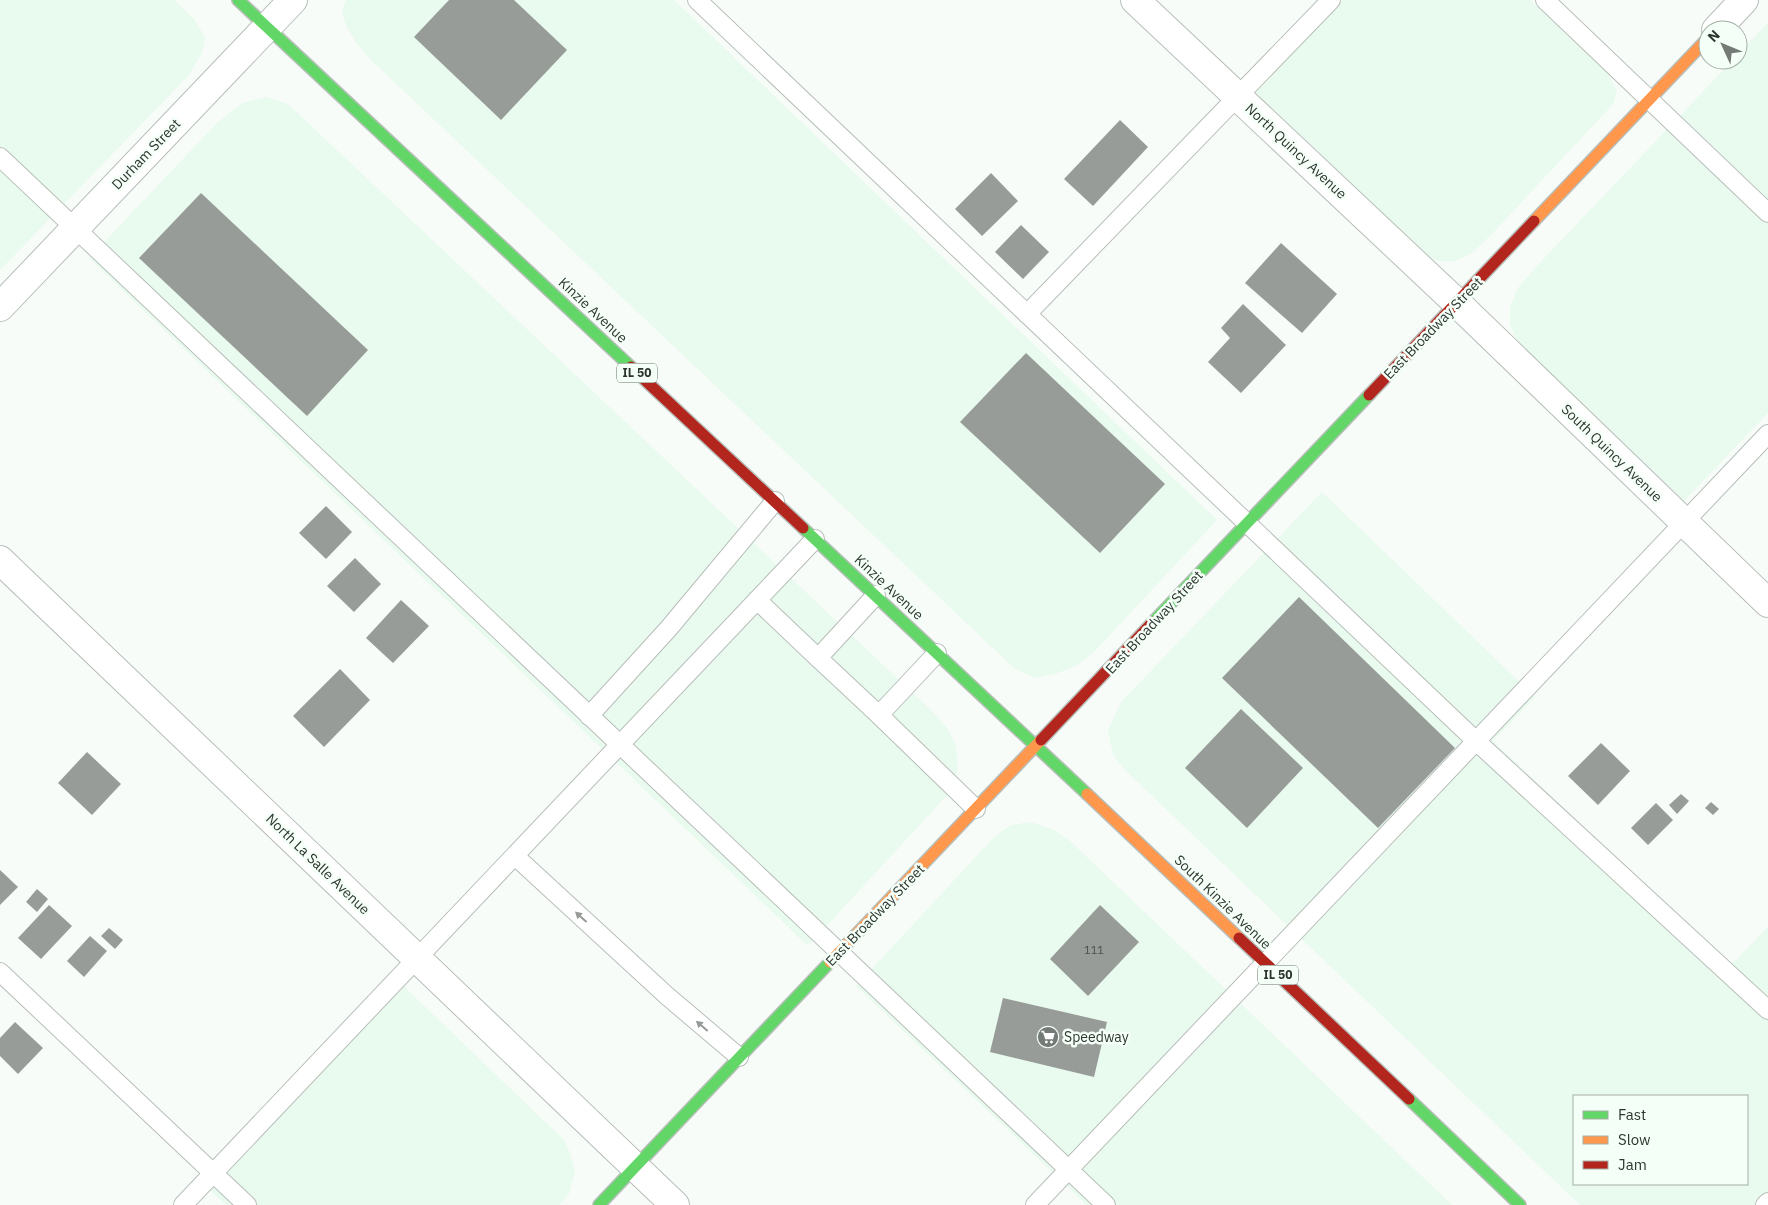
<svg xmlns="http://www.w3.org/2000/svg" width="1768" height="1205" viewBox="0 0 1768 1205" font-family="'IBM Plex Sans',sans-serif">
<rect width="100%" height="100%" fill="#f7fcf8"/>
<!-- built -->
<g fill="#e9faee" fill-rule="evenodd">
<path d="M0 0H174L194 19 205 37 202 53 188 76 0 270Z"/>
<path d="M346 0H674L1217 520 1094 652 1076 666 1055 674 1036 678 1015 669 371 60 357 44 346 26 342 10Z"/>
<path d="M1343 0H1530L1608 74 1617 91 1613 104 1491 235 1472 253 1455 261H1438L1421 253 1253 93Z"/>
<path d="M1768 23V413L1684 501 1517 341 1510 325V307L1518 288 1535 268 1733 60H1738V54Z"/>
<path d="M266 97 288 104 932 711 947 728 956 745 958 768 951 791 808 946 89 258 217 123 242 103Z"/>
<path d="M1322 492 1535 697 1493 741 1730 966 1768 927V1205H1580L1125 770 1113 755 1108 730 1121 702ZM1574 1096H1747V1184H1574Z"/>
<path d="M1031 822 1054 830 1070 841 1452 1205H1087L856 986 996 835 1011 825Z"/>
<path d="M390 973 564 1140 570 1153 575 1171 569 1194 559 1205H226L198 1179Z"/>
</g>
<!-- building -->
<g fill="#979c98">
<path d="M449 0H514L567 50 501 120 414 37Z"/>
<path d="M1120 120 1148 147 1093 206 1064 179Z"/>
<path d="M991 173 1018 201 982 236 955 209Z"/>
<path d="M201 193 368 350 307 416 139 258Z"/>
<path d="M1021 225 1049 252 1023 279 995 252Z"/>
<path d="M1281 243 1337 294 1302 333 1245 283Z"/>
<path d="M1243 304 1286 345 1241 393 1208 362 1230 338 1221 328Z"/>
<path d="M1026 353 1165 484 1100 553 960 422Z"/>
<path d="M326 506 352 532 326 559 299 533Z"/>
<path d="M355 558 381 584 354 612 327 586Z"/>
<path d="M1299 597 1455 748 1378 828 1222 678Z"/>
<path d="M401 600 429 626 393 663 366 638Z"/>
<path d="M340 669 370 700 324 747 293 716Z"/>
<path d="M1241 709 1303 768 1247 828 1185 768Z"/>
<path d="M1601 743 1630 771 1598 805 1568 776Z"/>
<path d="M87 752 121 784 92 815 58 783Z"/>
<path d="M1681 794 1689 801 1677 814 1669 805Z"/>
<path d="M1711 802 1719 809 1713 815 1705 808Z"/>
<path d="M1656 803 1673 820 1648 845 1631 828Z"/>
<path d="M0 870 18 887 0 905Z"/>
<path d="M37 889 48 899 37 912 26 902Z"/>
<path d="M49 905 72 926 41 959 18 938Z"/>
<path d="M1100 905 1139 942 1088 996 1050 959Z"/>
<path d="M109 928 123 940 115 949 101 936Z"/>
<path d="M90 936 107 951 84 977 67 961Z"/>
<path d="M1003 998 1107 1022 1094 1077 990 1052Z"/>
<path d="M15 1022 43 1048 18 1074 0 1056V1038Z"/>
</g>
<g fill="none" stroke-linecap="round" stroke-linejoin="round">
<!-- lane casing -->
<g stroke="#b8beba" stroke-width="20">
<g id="lane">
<path d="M697 0 1476 741 1768 1010"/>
<path d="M1545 0 1768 213"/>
<path d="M0 157 1106 1205"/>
<path d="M1027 314 1331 0"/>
<path d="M876 595 818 658 879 715"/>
<path d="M757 600 818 658"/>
<path d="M937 653 879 715 976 809"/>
<path d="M589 716 669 628 775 501"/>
<path d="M515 856 666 995 739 1057"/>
<path d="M0 972 247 1205"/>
<path d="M183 1205 815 539"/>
<path d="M1035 1205 1768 434"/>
<path d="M1765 1205 1768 1202"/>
</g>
</g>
<!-- street casing -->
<g stroke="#b8beba" stroke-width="30">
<g id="street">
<path d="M1135 0 1457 303 1768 603"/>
<path d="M1716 30 1744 0"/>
<path d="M0 307 293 0"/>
<path d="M0 560 675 1205"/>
</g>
</g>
<!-- fast casing -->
<g stroke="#b8beba" stroke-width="14">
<g id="fast">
<path d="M238 0 631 367"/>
<path d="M803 528 1087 794"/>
<path d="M1153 622 1369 395"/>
<path d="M1409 1099 1520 1205"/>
<path d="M599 1205 830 962"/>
</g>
</g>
<!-- slow casing -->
<g stroke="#b8beba" stroke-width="14">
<g id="slow">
<path d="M1534 221 1708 38"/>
<path d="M1087 794 1239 938"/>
<path d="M830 962 1041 740"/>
</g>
</g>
<!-- jam casing -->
<g stroke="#b8beba" stroke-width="14">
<g id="jam">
<path d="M631 367 803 528"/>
<path d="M1369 395 1534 221"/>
<path d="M1041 740 1153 622"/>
<path d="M1239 938 1409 1099"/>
</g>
</g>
<!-- lane -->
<use href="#lane" stroke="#fefffe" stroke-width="18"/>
<!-- street -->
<use href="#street" stroke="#fefffe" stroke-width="28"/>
<!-- fast -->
<use href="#fast" stroke="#63d668" stroke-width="11"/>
<!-- slow -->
<use href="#slow" stroke="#ff974d" stroke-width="11"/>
<!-- jam -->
<use href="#jam" stroke="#b3261e" stroke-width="11"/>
</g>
<!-- one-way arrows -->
<defs><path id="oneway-solid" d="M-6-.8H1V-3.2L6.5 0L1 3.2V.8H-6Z" transform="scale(1.25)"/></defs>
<g fill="#969a97">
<use href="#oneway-solid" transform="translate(581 917) rotate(-138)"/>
<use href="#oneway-solid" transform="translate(702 1026) rotate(-139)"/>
</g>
<!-- icons -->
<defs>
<g id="supermarket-disc" transform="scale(1.125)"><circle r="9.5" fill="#747b76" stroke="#f4fff7"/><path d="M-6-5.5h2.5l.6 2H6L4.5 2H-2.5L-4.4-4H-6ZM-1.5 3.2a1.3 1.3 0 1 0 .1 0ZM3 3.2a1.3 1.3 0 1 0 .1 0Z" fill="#fff"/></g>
</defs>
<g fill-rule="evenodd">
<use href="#supermarket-disc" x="1048" y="1037"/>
</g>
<g text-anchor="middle" stroke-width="5" stroke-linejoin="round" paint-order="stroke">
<!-- number labels -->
<g font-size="11" fill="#484f4a">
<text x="1094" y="954">111</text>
</g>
<!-- shield labels -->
<g fill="#f4fff7" stroke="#69726c" stroke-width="1">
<rect x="617" y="363.5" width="40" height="19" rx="4"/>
<rect x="1258" y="965.5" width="40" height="19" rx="4"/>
</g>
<g font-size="12" font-weight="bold" fill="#2e3530">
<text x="637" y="377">IL 50</text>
<text x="1278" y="979">IL 50</text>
</g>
<!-- street labels -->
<g font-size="14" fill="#2e3530" stroke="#f4fff7">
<text transform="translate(1296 151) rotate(43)" y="5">North Quincy Avenue</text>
<text transform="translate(146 154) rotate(-46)" y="5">Durham Street</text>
<text transform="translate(593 310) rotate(43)" y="5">Kinzie Avenue</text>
<text transform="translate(1433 328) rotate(-46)" y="5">East Broadway Street</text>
<text transform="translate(1612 453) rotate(44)" y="5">South Quincy Avenue</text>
<text transform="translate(889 587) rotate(43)" y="5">Kinzie Avenue</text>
<text transform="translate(1154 622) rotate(-47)" y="5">East Broadway Street</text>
<text transform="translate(318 864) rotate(44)" y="5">North La Salle Avenue</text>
<text transform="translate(1223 902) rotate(44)" y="5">South Kinzie Avenue</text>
<text transform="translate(875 915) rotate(-46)" y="5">East Broadway Street</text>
</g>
<!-- poi labels -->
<g font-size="14" fill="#2e3530" stroke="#f4fff7" text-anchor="start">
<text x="1064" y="1042">Speedway</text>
</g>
</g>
<!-- legend -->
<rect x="1573" y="1095" width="175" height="90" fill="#f4fff7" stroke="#a5aea7"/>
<rect x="1583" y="1111" width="25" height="8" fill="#63d668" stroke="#a5aea7"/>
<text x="1618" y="1120" font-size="15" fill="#2e3530">Fast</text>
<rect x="1583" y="1136" width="25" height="8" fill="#ff974d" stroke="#a5aea7"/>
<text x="1618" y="1145" font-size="15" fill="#2e3530">Slow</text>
<rect x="1583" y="1161" width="25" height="8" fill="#b3261e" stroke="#a5aea7"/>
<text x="1618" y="1170" font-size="15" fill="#2e3530">Jam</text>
<!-- north arrow -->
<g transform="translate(1723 45) rotate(314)"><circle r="24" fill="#f4fff7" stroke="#a5aea7"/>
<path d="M0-4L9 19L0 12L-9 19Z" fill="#747b76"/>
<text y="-8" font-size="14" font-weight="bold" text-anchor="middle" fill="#2e3530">N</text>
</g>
</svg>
